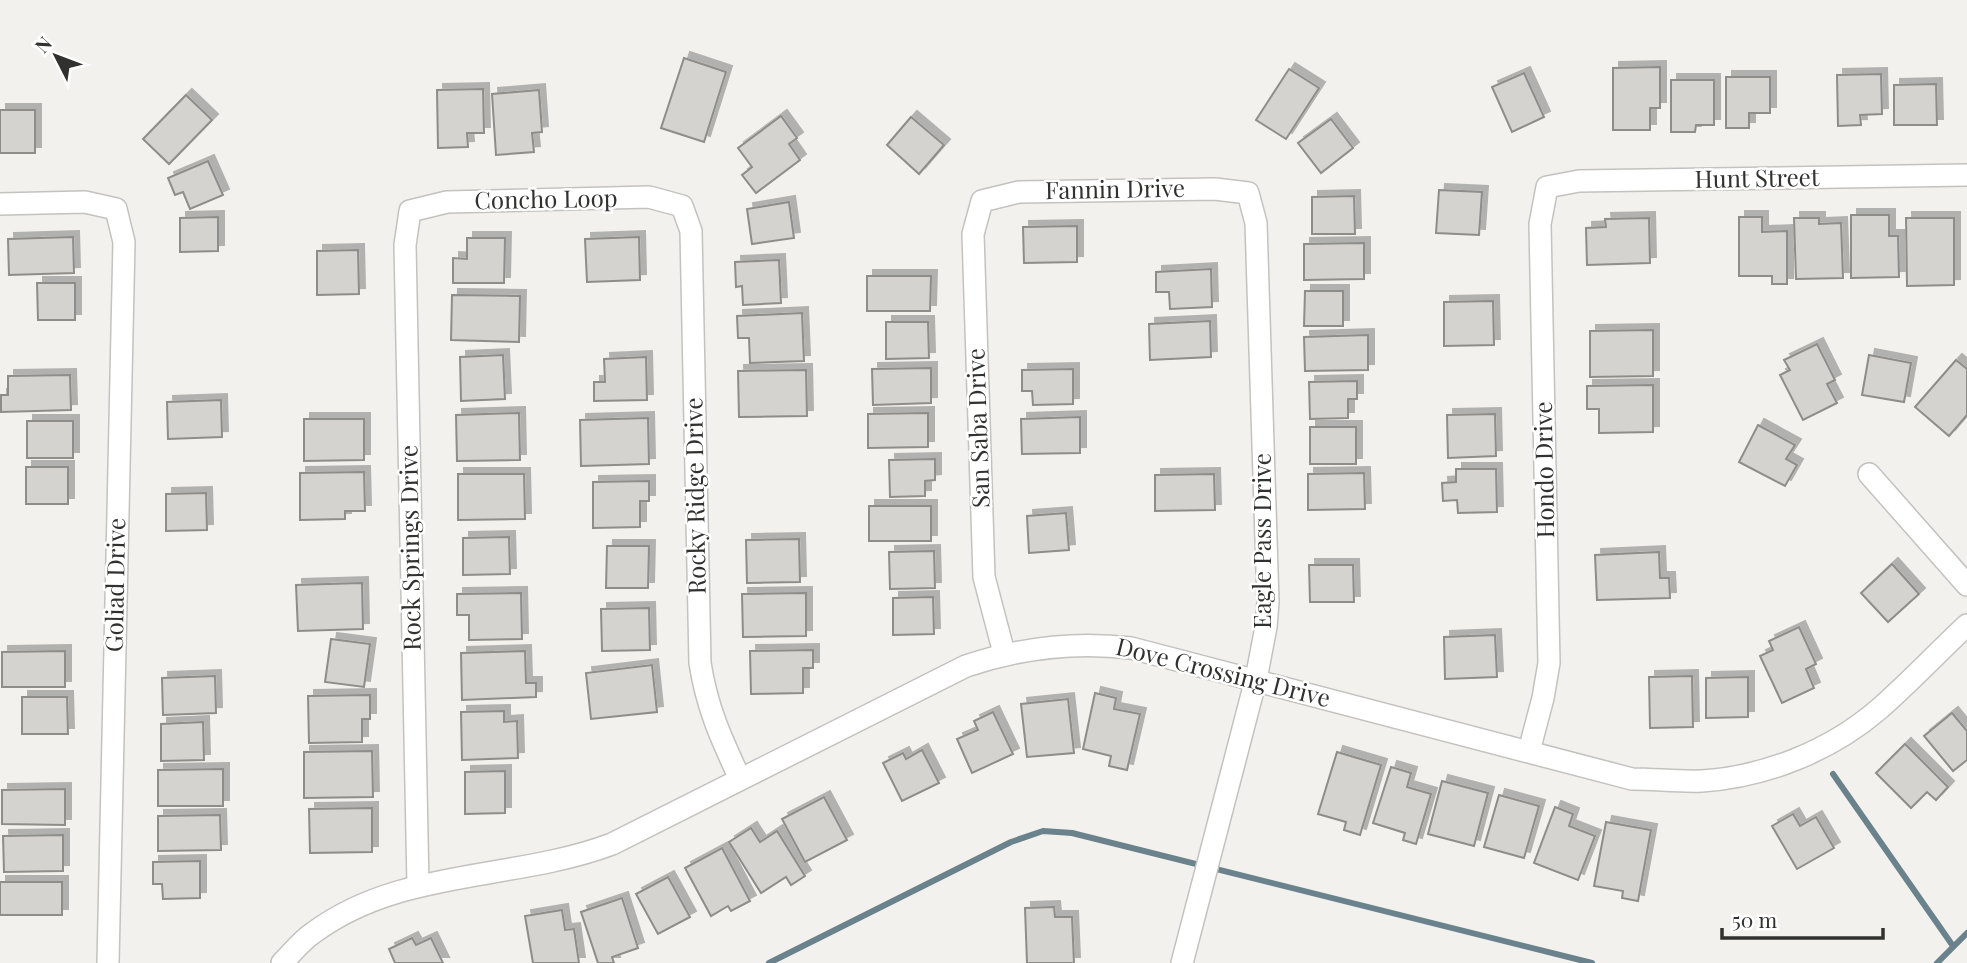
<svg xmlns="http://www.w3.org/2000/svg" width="1967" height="963" viewBox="0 0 1967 963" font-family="'Playfair Display',serif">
<defs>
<filter id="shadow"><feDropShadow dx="6" dy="-6" stdDeviation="0" flood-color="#0004"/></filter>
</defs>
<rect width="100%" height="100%" fill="#f2f1ee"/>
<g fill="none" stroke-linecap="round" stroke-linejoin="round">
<!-- stream -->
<g stroke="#6a828b" stroke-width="6">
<path d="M1833 774 1953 946"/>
<path d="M769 963 1011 842 1043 831 1072 833 1592 963"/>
<path d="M1937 963 1967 933"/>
</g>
</g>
<!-- building -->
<g fill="#d4d3d0" stroke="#8e8d8a" stroke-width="2" filter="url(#shadow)">
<path d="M684 58 726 72 704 142 661 128Z"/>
<path d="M1660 67V108H1650V130H1613V68Z"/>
<path d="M1289 69 1319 88 1286 139 1256 120Z"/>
<path d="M1524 73 1544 117 1512 132 1492 87Z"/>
<path d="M1881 74 1882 114 1860 115 1861 125 1838 126 1837 75Z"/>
<path d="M1726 77H1770V113H1749V128H1726Z"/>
<path d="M1671 80H1714V125H1696L1695 132H1671Z"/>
<path d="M1936 84 1937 125H1894V85Z"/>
<path d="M483 89 484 133H467L468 147 438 148 437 90Z"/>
<path d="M539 90 542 132 532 133 534 152 496 155 492 94Z"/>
<path d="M186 95 212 120 169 164 143 139Z"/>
<rect x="0" y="110" width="35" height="43"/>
<path d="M781 116 797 138 789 144 800 160 756 193 742 175 752 167 738 148Z"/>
<path d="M911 117 944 145 919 174 887 145Z"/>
<path d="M1331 119 1353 148 1321 173 1298 143Z"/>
<path d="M208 161 223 195 190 209 183 192 175 195 168 178Z"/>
<path d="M1439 190 1482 192 1479 235 1436 233Z"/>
<path d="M1354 196 1355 234H1312V197Z"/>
<path d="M789 202 794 238 752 244 747 209Z"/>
<path d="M1851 215H1889V236H1898L1899 277 1851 278Z"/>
<path d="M218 217V251L180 252V218Z"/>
<path d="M1739 217H1762V232L1787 231V284H1772V276H1739Z"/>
<path d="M1649 218 1650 263 1587 265 1586 228 1606 227 1605 219Z"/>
<path d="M1794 218H1819V224L1841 223 1843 278 1796 279Z"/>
<path d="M1906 218H1954V285L1907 286Z"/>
<path d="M1077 226V262L1024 263 1023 227Z"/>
<path d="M73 237 74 273 9 275 8 239Z"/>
<path d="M639 237 640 280 587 282 585 239Z"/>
<path d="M467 238H505L504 283H453V258L467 259Z"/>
<path d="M1364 243V279L1304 280V244Z"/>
<path d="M358 250 359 294 317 295V251Z"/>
<path d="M779 260 781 303 743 305 742 286 736 287 735 262Z"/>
<path d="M1211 269 1212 307 1170 309 1169 292H1156V272Z"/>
<path d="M867 276H931L930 311H867Z"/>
<path d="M37 283H75V320H38Z"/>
<path d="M1305 291H1343V326H1304Z"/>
<path d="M452 295 520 296 519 342 451 340Z"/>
<path d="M1493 301 1494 345 1444 346V302Z"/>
<path d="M802 313 804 361 750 363 749 338H738L737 316Z"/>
<path d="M1210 321 1211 357 1150 360 1149 324Z"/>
<path d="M886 322H928L929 358 886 359Z"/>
<path d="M1653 330V376L1590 377V331Z"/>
<path d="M1368 335V370L1305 371 1304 337Z"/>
<path d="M1817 344 1835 380 1827 384 1837 403 1803 420 1780 375 1790 370 1784 360Z"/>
<path d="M503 355 505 399 461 401 460 357Z"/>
<path d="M1869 355 1911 363 1904 402 1862 395Z"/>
<path d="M646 357 647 400 594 401V382H605L604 359Z"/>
<path d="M1956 360 1967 369V415L1949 436 1915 407Z"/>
<path d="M931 368V403L873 405 872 369Z"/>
<path d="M1073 369V404L1033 405 1032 391H1022V370Z"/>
<path d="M806 370 807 416 739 417 738 371Z"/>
<path d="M70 375 71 410 1 412V395H8V376Z"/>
<path d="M1357 381V399H1348V418L1310 419 1309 382Z"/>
<path d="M1653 385V432L1599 433V409H1587V386Z"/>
<path d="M221 400 222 437 168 439 167 402Z"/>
<path d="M519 413 520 460 457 461 456 415Z"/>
<path d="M928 413V447L868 448V414Z"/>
<path d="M1495 414 1496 456 1448 458 1447 415Z"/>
<path d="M1080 417V453L1022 454 1021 419Z"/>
<path d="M648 418 649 464 581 466 580 420Z"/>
<path d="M304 419H364V460L304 461Z"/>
<rect x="27" y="421" width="46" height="37"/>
<path d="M1758 425 1795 445 1786 459 1797 465 1785 486 1739 462Z"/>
<rect x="1310" y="427" width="46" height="37"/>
<path d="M935 459V480L925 481V496L890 497 889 460Z"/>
<rect x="26" y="467" width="42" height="37"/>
<path d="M1456 469H1496L1497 512 1458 513 1457 500 1443 501 1442 483 1456 482Z"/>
<path d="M364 472 365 511H345V519L300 520V473Z"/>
<path d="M1364 473 1365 509 1308 510V474Z"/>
<path d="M458 474H524L525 519 458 520Z"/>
<path d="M1214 474 1215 510 1155 511V475Z"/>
<path d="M649 481V501H640V527L593 528V482Z"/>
<path d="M206 493 207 530 166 531V494Z"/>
<rect x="869" y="506" width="62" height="35"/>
<path d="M1066 513 1069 550 1029 553 1027 516Z"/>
<path d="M509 537 510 574 463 575V538Z"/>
<path d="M799 539 800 582 747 583 746 540Z"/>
<path d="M607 546H649L648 588H606Z"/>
<path d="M934 551 935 588 890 589 889 552Z"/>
<path d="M1659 552 1660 578H1669L1670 598 1597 600 1595 555Z"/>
<path d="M1892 564 1919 594 1888 622 1861 593Z"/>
<path d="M1309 565H1353L1354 602H1310Z"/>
<path d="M362 583 363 629 298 631 296 585Z"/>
<path d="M521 593 522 639 469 640V615H457V594Z"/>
<path d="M806 593V636L743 637 742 594Z"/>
<path d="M933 597 934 634 893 635V598Z"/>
<path d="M649 608 650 650 602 651 601 609Z"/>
<path d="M1799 627 1816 664 1806 669 1814 688 1782 703 1760 656 1773 650 1769 641Z"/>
<path d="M1495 635 1497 677 1445 679 1444 637Z"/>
<path d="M331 639 370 644 364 687 325 682Z"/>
<path d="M813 650V668H803V693L751 694 750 651Z"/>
<path d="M65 651V687H2V652Z"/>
<path d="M525 651 526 683H536V697L462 700 461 653Z"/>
<path d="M652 665 657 712 591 719 586 673Z"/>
<path d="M215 676 216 713 163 715 162 678Z"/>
<path d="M1692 676 1693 727 1650 728 1649 677Z"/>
<path d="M1748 677V717L1706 718V678Z"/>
<path d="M1095 693 1116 698 1114 709 1140 714 1127 770 1109 766 1111 756 1083 749Z"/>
<path d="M370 695V719H362V742L309 743 308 696Z"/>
<path d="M22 697H67L68 734H22Z"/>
<path d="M1068 699 1074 753 1027 757 1021 704Z"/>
<path d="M504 711V722L517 721 518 758 462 760 461 712Z"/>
<path d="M993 712 1013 754 972 773 957 739 978 730 974 721Z"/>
<path d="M1952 713 1967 731V760L1953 771 1924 736Z"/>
<path d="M203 722 204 760 161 761V724Z"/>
<path d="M1905 744 1948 787 1936 800 1927 792 1911 808 1876 773Z"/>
<path d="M922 750 939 783 902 801 883 763 903 753 906 759Z"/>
<path d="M372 751 373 797 304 798V752Z"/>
<path d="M1337 752 1381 765 1360 835 1344 830 1346 822 1318 814Z"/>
<path d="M1391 767 1411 773 1407 787 1431 794 1416 844 1403 840 1405 833 1373 823Z"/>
<path d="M223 769V806H158V770Z"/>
<path d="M505 771V813L465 814V772Z"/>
<path d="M1442 781 1488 793 1474 846 1428 834Z"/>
<path d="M65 789V825L2 824V790Z"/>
<path d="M1499 795 1539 806 1524 858 1484 847Z"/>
<path d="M824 797 847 840 805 862 782 819Z"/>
<path d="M1555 807 1573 814 1569 826 1595 836 1578 880 1534 863Z"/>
<path d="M372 808V852L310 853 309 809Z"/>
<path d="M1793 814 1800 826 1816 817 1834 848 1797 869 1772 826Z"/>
<path d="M220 815 221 850 158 851V816Z"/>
<path d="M1606 822 1651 830 1638 901 1622 898 1623 891 1594 886Z"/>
<path d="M751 828 760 842 777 831 805 876 791 885 786 877 761 893 729 842Z"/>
<path d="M63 835V871L4 872 3 836Z"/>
<path d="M722 848 750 901 731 911 728 906 711 916 685 868Z"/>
<path d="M200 861V898L163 899 162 884H153V862Z"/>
<path d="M668 877 690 917 658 934 636 894Z"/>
<rect x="0" y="882" width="62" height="33"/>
<path d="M622 898 638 948 612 957 614 963H598L581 912Z"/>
<path d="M1054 907 1055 917H1072L1074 963H1027L1025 908Z"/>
<path d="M562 910 565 930 574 929 579 963H533L525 916Z"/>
<path d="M412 938 416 945 431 938 443 963H395L389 949Z"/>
</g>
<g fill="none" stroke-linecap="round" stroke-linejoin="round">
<!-- minor casing -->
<g stroke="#c3c2bf" stroke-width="24">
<g id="minor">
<path d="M0 204 85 202 116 209 124 242 108 963"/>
<path d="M1869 474 1967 585"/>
<path d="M1004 653 984 577 973 234 982 201 1019 192 1215 189 1248 193 1256 223 1268 602 1266 627 1256 679 1182 963"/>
<path d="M1529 751 1543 698 1549 663 1540 224 1547 187 1579 181 1967 175"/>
<path d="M418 885 405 245 410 211 447 202 649 197 682 206 691 231 700 663C707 708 721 738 740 779"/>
<path d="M282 963C292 953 301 941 313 933 400 868 514 881 612 844L966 666C1020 648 1074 641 1131 648L1632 779C1655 779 1679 782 1702 781 1765 777 1830 751 1878 710 1909 683 1937 653 1967 625"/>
</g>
</g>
<!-- minor -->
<use href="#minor" stroke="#fff" stroke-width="21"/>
</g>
<g text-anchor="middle" stroke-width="5" stroke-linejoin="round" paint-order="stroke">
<!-- street labels -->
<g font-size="24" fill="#313130" stroke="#fff">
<text transform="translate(1757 179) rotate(-1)" y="8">Hunt Street</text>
<text transform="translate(1115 190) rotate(-1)" y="8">Fannin Drive</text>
<text transform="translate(546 200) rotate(-1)" y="8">Concho Loop</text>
<text transform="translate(979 428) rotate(-92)" y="8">San Saba Drive</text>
<text transform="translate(1545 470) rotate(-91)" y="8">Hondo Drive</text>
<text transform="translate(696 496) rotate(-91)" y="8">Rocky Ridge Drive</text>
<text transform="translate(1263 541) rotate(-90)" y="8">Eagle Pass Drive</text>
<text transform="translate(411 548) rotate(-91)" y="8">Rock Springs Drive</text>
<text transform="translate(116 585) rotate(-89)" y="8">Goliad Drive</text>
<text transform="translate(1223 673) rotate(14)" y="8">Dove Crossing Drive</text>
</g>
</g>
<!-- north arrow -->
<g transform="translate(56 56) rotate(312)" stroke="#ffffff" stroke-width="5" paint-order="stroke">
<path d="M0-5L12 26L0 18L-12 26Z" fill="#313130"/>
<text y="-10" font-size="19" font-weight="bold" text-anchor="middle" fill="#313130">N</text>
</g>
<!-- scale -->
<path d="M1722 928v10h161v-10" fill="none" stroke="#313130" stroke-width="3.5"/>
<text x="1732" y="928" font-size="21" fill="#313130" stroke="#ffffff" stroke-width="5" paint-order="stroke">50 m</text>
</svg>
